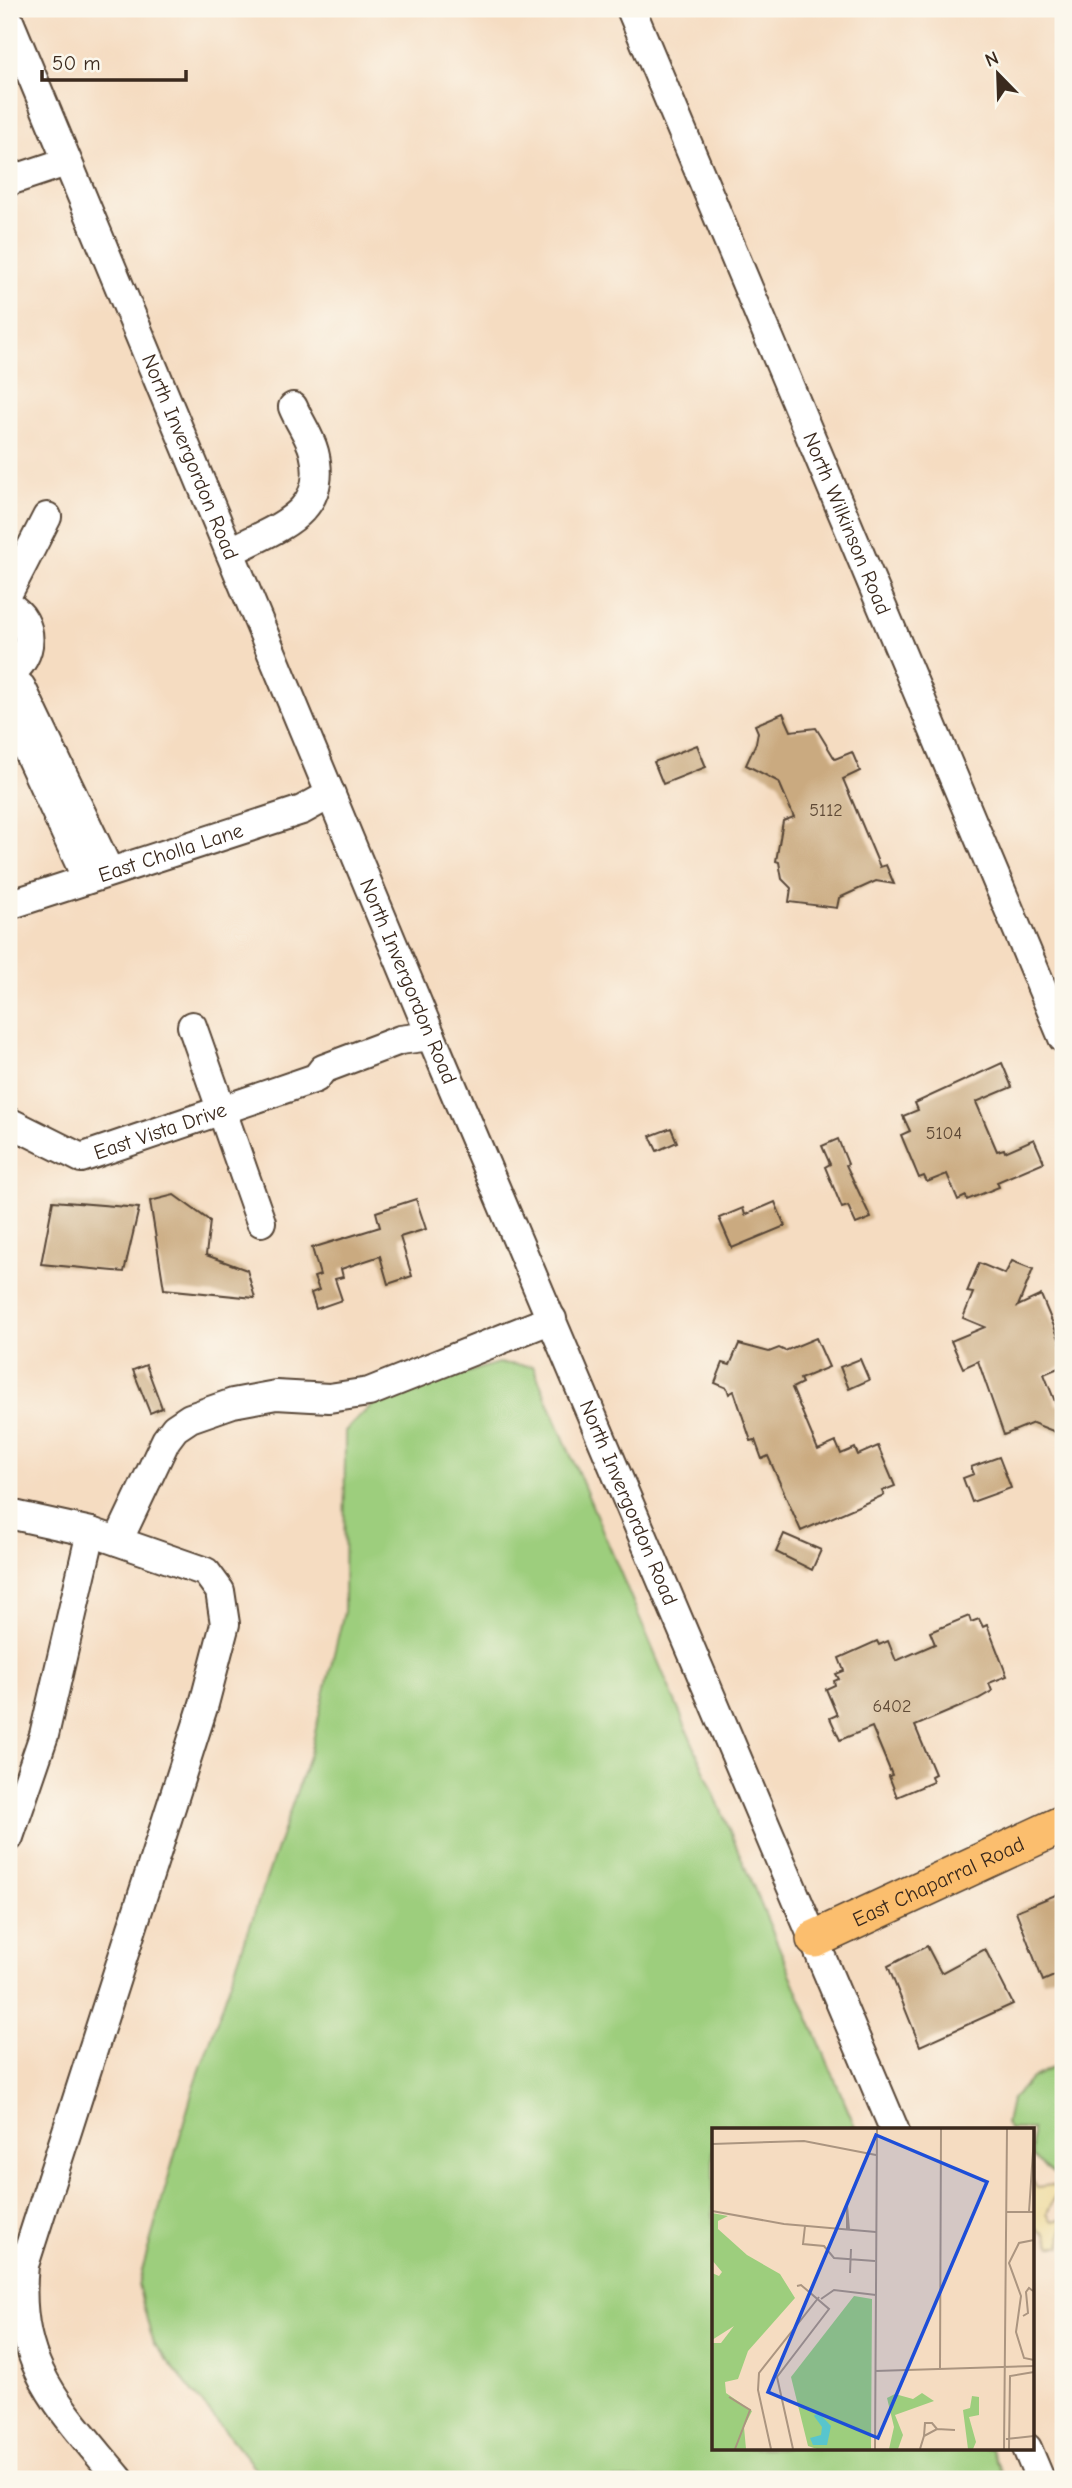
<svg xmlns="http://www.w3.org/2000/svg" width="1072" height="2488" viewBox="0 0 1072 2488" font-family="'Comic Neue',sans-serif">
<rect width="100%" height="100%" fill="#fbf7ec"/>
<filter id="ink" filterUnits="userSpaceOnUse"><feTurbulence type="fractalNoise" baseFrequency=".0143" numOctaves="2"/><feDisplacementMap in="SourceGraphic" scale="14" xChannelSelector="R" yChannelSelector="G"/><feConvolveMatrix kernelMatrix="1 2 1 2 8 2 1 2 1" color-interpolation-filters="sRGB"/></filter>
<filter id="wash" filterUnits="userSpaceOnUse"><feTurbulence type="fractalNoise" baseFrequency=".00686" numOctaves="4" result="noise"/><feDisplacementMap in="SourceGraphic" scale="28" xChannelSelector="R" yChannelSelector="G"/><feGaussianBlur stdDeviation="1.57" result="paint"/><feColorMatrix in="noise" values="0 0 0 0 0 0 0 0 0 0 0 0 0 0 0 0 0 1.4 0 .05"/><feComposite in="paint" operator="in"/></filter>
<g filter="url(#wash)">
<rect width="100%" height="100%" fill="#f5dcc1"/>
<!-- green -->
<g fill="#9dce7d" stroke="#6c7c4e" stroke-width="2">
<path d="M498 1363 533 1366 856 2129H713V2448H991L1005 2479H264L153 2343 138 2285 193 2090 310 1753 344 1612 345 1431 376 1401Z"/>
<path d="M1063 2062V2181L1032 2157V2129H1009L1006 2123 1011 2100 1032 2078Z"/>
</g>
<!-- sand -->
<path fill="#eeda9e" stroke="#94825e" stroke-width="2" d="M1032 2181 1037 2187 1052 2185 1058 2190 1047 2214 1052 2221 1063 2219 1061 2246H1052L1046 2234 1032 2227Z"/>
<g id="blocks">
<!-- building -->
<g fill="#caaa80">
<path d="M783 713 791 731 816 728 835 759 852 752 860 771 843 779 880 867 886 865 894 884 876 881 839 898 837 908 789 902 791 888 782 879 779 862 776 861 783 821 794 817 779 782 746 765 756 743 758 732 755 725Z"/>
<path d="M697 745 706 767 663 784 654 762Z"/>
<path d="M1002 1063 1012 1087 976 1102 997 1151 1004 1149 1005 1152 1034 1139 1044 1162 997 1182 999 1187 967 1200 966 1196 958 1200 947 1174 927 1182 924 1176 919 1178 901 1135 910 1131 903 1116 918 1110 915 1103Z"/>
<path d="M671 1128 677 1142 657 1151 650 1136Z"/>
<path d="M838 1139 848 1164 846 1165 871 1218 856 1224 848 1206 842 1208 825 1167 830 1164 822 1146Z"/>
<path d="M174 1195 210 1221 206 1255 247 1270 255 1298 164 1289 150 1201Z"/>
<path d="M416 1199 426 1229 400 1237 412 1276 388 1284 380 1256 341 1269 343 1277 335 1279 342 1300 316 1309 311 1293 319 1290 314 1277 320 1275 312 1248 380 1227 376 1212Z"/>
<path d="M53 1201 139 1208 124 1272 41 1264Z"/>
<path d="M775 1202 785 1226 732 1248 719 1218 743 1208 745 1215Z"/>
<path d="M1012 1261 1033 1269 1018 1306 1041 1295 1063 1348V1366L1044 1374 1056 1404 1063 1407V1435L1033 1423 1004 1435 978 1361 963 1368 951 1341 985 1327 963 1318 973 1293 967 1292 979 1263 1005 1274Z"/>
<path d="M816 1338 829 1367 800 1379 802 1383 792 1388 818 1450 836 1442 841 1454 855 1448 858 1455 878 1446 895 1486 882 1491 884 1495 801 1531 768 1456 762 1459 755 1440 751 1441 734 1391 729 1394 727 1388 715 1383 723 1363 730 1365 739 1344 769 1352 779 1348 785 1351Z"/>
<path d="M860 1359 869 1380 849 1389 840 1367Z"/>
<path d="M146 1365 162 1408 150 1413 133 1370Z"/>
<path d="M999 1457 1011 1488 972 1502 963 1478 974 1474 971 1467Z"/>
<path d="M784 1534 821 1550 812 1570 776 1552Z"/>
<path d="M969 1616 971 1622 979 1619 983 1627 987 1625 1007 1676 989 1683 992 1691 978 1699 915 1726 935 1774 931 1776 933 1782 897 1797 889 1776 892 1775 872 1727 840 1740 830 1718 837 1715 826 1689 835 1685 834 1681 839 1679 836 1674 844 1671 839 1658 877 1641 879 1645 888 1641 896 1661 935 1644 930 1632Z"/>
<path d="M1063 1892V1972L1043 1981 1016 1911Z"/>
<path d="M927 1946 941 1973 985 1949 1013 2004 920 2046 888 1966Z"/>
</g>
</g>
</g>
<g filter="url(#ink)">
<use href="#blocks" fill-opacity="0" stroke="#574536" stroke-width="2"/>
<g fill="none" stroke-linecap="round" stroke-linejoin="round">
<!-- minor casing -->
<g stroke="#574536" stroke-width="32">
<g id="minor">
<path id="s1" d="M631 9 1063 1038"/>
<path id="s2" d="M9 21 431 1036 894 2129"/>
<path d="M9 181 66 162"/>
<path d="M230 552C274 528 330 515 314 452 310 436 299 422 293 407"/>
<path d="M9 591 47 517"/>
<path d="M9 606C36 621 34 658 9 674"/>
<path d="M9 678 21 687 109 871"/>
<path d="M9 711 87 879"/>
<path id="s3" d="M9 905 302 810 331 794"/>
<path d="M192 1026 261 1222"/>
<path id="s4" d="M9 1122 81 1158 316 1078 323 1069 400 1040 431 1036"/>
<path d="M9 1514 91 1532 206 1572 220 1591 225 1624 204 1704 24 2265C13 2365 60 2407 119 2479"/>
<path d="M118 1541 166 1440 175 1428 190 1418 233 1403 276 1395 329 1398 369 1392 552 1319"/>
<path d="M9 1837 44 1735 91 1532"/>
<path d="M1027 2448 1040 2479"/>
</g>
</g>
<!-- major casing -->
<g stroke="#574536" stroke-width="40">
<g id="major">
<path id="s5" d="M815 1939 1063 1824"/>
</g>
</g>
<!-- minor -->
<use href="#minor" stroke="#fff" stroke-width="28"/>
<!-- major -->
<use href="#major" stroke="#fbbe6e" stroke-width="37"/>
</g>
</g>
<g text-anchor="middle" stroke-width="5" stroke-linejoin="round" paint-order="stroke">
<!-- number labels -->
<g font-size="18" fill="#5f4a36">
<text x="826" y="816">5112</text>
<text x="944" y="1139">5104</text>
<text x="892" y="1712">6402</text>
</g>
<!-- street labels -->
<g font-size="21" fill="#3b2a1e" stroke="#fbf7ec">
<text dy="7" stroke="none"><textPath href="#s2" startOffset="472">North Invergordon Road</textPath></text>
<text dy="7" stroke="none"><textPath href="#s1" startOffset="558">North Wilkinson Road</textPath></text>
<text dy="7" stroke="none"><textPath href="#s3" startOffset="170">East Cholla Lane</textPath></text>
<text dy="7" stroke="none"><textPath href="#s2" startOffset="1040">North Invergordon Road</textPath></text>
<text dy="7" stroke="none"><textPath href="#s4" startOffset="164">East Vista Drive</textPath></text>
<text dy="7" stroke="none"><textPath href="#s2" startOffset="1606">North Invergordon Road</textPath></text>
<text dy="7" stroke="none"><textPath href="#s5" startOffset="136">East Chaparral Road</textPath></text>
</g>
</g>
<!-- overview -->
<g transform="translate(712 2128)">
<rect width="322" height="322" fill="#f5dcc1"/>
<path d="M0 85 16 88 6 93V101L35 127 68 146 83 170 36 223 26 251 13 254 14 265 40 283 32 299 34 321H0V215H9L22 198 0 212V145L7 148 10 144 0 132ZM142 168 160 171 159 321H105L96 318 79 249ZM210 265 222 273 183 287 191 307 186 321H177L182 299 175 270 183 266 201 271ZM260 268 267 269V287L257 289 264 314 261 321H256L251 282 258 280Z" fill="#9dce7d"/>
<path d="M106 284 119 298 115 317H101L98 310 109 307 110 299 102 288Z" fill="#58c5cd"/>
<path fill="none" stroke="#ab9580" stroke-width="2" d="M0 16 92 13 164 27M0 83 72 96 164 104M294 84H322M317 84 322 8M93 98 91 116 112 118 122 130 163 133M135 102V77L137 102M322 112 307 115 297 135 309 168 304 204 312 230 322 232M138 145 139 121M109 171 122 162 164 167M311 188 316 185 314 164 317 160 321 163M228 241 229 1M163 243 322 238M17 269 38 282 23 321M212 308 213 295H220L225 301M294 311 322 308M59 321 46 262 47 245 107 169M81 321 65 249 117 181 89 157 85 158M163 321 165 1M208 321 212 308 225 301 243 302M292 321 295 1M297 321 298 248 322 244"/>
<path fill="#1d4ed8" fill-opacity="0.15" stroke="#1d4ed8" stroke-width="3.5" d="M164 7 275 54 166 310 56 264Z"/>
<rect width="322" height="322" fill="none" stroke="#3b2a1e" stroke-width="3.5"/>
</g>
<!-- margin -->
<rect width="1072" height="2488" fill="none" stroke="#fbf7ec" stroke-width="35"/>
<!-- north arrow -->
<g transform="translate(998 74) rotate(337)" stroke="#fbf7ec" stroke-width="5" paint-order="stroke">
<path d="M0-5L12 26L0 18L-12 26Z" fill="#3b2a1e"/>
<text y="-10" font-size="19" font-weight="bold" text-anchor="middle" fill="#3b2a1e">N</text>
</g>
<!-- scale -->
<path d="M42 70v10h144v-10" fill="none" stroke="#3b2a1e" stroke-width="3.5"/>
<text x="52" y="70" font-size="21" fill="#3b2a1e" stroke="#fbf7ec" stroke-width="5" paint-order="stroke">50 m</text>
</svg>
